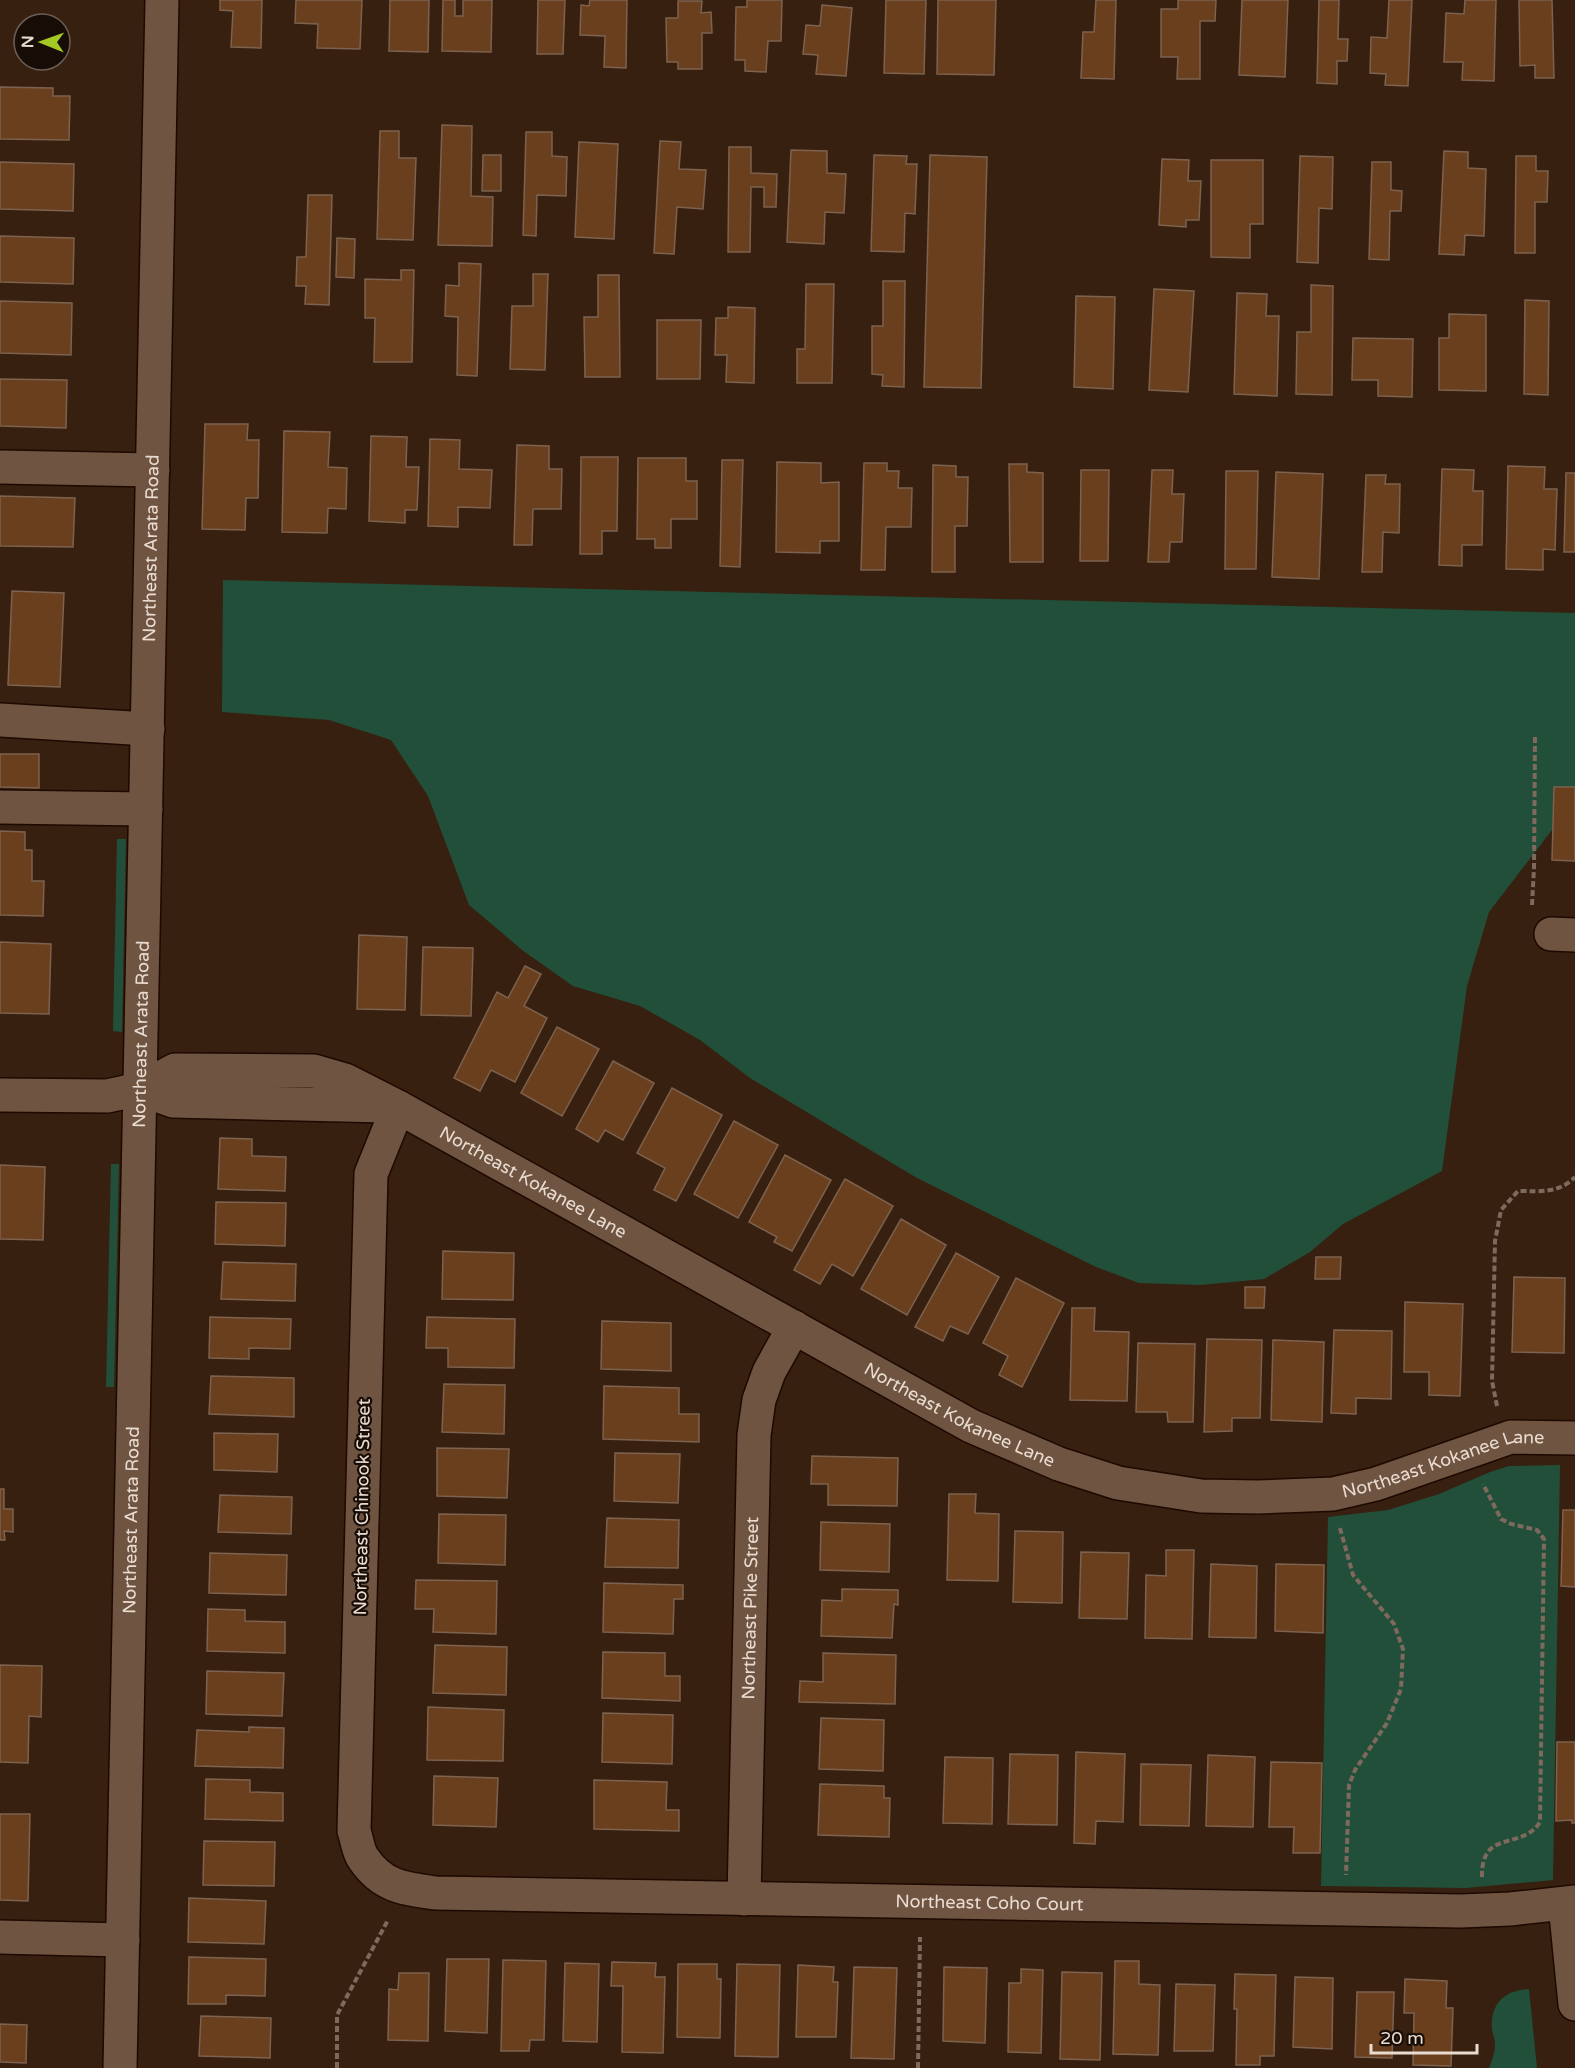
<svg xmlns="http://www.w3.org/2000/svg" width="1575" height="2068" viewBox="0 0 1575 2068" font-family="'Varela Round',sans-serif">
<rect width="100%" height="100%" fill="#37200f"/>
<!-- green -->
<g fill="#224f39">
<path d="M223 580 1575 613V800L1489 912 1467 986 1442 1171 1343 1224 1310 1252 1264 1279 1200 1285 1139 1283 1096 1267 917 1178 750 1078 700 1040 640 1006 573 986 522 950 469 905 428 796 391 740 329 720 222 712Z"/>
<path d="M117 839H126L122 1032 113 1031Z"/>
<path d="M111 1164H119L114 1387H106Z"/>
<path d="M1560 1465 1553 1880 1466 1888 1321 1886 1328 1517 1388 1510 1439 1494 1490 1472 1509 1466Z"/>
<path d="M1529 1989 1537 2068H1489C1492 2060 1495 2053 1495 2044 1495 2039 1493 2035 1492 2030 1490 2004 1504 1990 1529 1989Z"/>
</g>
<!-- building -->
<g fill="#6a3f1d" stroke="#7c624f" stroke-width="1.5">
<path d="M220 0H262L261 48 231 47 233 11 220 10Z"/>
<path d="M296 0H362L360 49 317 48 318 24 295 23Z"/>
<path d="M390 0H429L428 52 389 51Z"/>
<path d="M443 0H455V16H463V0H492L491 52 442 51Z"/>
<path d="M538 0H565L563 54H537Z"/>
<path d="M590 0H627L626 68 604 67 605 36 580 35 581 5 589 6Z"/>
<path d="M747 0H782L781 41H768L766 72 745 71V60H735L736 7H747Z"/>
<path d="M886 0H926L924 74 884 73Z"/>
<path d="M938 0H996L994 75 937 74Z"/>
<path d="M1096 0H1116L1114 79 1081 78 1083 32H1094Z"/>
<path d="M1178 0H1216L1215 21H1200V79H1177L1178 57H1161V9H1178Z"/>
<path d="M1242 0H1288L1285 77 1239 75Z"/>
<path d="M1319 0H1339L1338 39H1348L1347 61H1337V84L1317 83Z"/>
<path d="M1389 0H1412L1408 86 1385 85 1386 74 1370 73 1371 37 1387 38Z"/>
<path d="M1465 0H1496L1494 81 1462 80 1463 62H1444L1446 13 1464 14Z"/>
<path d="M1519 0H1552L1554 78H1535V65L1520 66Z"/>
<path d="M678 1H702L701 13 711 12 712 33H702V69H678V62H667L666 18H678Z"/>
<path d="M822 5 852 8 846 76 816 74 818 55 803 54 806 25 820 26Z"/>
<path d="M0 87 53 88V96H70L69 140 0 139Z"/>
<path d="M442 125 472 126 471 196 493 197 492 246 438 245Z"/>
<path d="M380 131H399V158H416L413 240 377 239Z"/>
<path d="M526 132H552V156L567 157 566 196 537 195 536 236 523 235Z"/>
<path d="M660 141 681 142 679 169 706 170 703 209 677 207 674 254 654 253Z"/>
<path d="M579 142 618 144 614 239 575 237Z"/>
<path d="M729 147H751V173L777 174 776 207H764V187H751L750 252H728Z"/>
<path d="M791 150 827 151V173L846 174 844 213 825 212 824 244 787 242Z"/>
<path d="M1444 151 1468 152V168L1486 169 1484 236 1465 235 1464 255 1439 254Z"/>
<path d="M483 155H501V191H482Z"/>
<path d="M874 155 907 156 906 164H917L915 214 905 213 904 252 871 251Z"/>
<path d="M930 155 987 157 981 388 924 387Z"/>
<path d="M1300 156 1333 157 1332 209 1319 208 1318 263 1297 262Z"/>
<path d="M1516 156H1536V171H1548L1547 202H1535V253H1515Z"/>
<path d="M1162 159 1189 160 1188 181H1201L1199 220H1186V227L1159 225Z"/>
<path d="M1211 160H1263V224H1250V258L1211 257Z"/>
<path d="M0 162 74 164 73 211 0 209Z"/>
<path d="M1372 162H1391V190L1402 191 1401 211H1390L1389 260 1369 259Z"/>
<path d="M308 195H332L329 305 305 304 306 286H296L297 257H306Z"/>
<path d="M0 236 74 238 73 284 0 282Z"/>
<path d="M337 238 355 239 354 278 336 277Z"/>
<path d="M459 263 481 264 477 376 457 375 458 317 445 316 446 285 459 286Z"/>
<path d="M401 270H414L412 362H374L375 318H365V279L401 280Z"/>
<path d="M533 274H548L545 370 510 369 512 306H533Z"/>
<path d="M598 275H619L620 377H585L584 317H598Z"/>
<path d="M883 281H905L904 387 882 386 883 375 872 374V326H883Z"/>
<path d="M806 284H834L832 383H797V349H805Z"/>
<path d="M1311 285 1333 286 1332 395 1296 394 1297 332H1311Z"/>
<path d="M1154 289 1194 291 1188 392 1149 390Z"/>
<path d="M1237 293 1267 294 1266 316H1279L1277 396 1234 394Z"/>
<path d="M1076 296 1115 297 1113 389 1074 387Z"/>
<path d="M1525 300 1549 301 1548 395 1524 394Z"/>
<path d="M0 301 72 303 71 355 0 353Z"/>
<path d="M728 307 755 308 754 383 726 382 727 355H715L716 318H728Z"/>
<path d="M1449 314 1486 315V391L1439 390V338H1449Z"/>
<path d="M657 320H701L700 379H657Z"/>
<path d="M1353 338 1413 339 1412 397 1378 396V380H1352Z"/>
<path d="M0 379 67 380 66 428 0 426Z"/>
<path d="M205 424H248L247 440H259L258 498H246L245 530 202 529Z"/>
<path d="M284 431 330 432 328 467 347 468 346 509 328 508 327 533 282 532Z"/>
<path d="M371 436 407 437 406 467H419L417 510H405V523L369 521Z"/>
<path d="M430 439 460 440 459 469 492 470 490 508 458 507V527L428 526Z"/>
<path d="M517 445 549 446V469H562L561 509H533L532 545H514Z"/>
<path d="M581 457H618L617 531H602V554H580Z"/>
<path d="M638 458H686V481H697V519H671V548H655V539H637Z"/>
<path d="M722 460H743L740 567 720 566Z"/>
<path d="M777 462 821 463V483L839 482V541H820V553L776 552Z"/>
<path d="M864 463H887V471H899L898 488H912L911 527H886L885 570H861Z"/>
<path d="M1009 464H1027V472L1043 473V562H1010Z"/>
<path d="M933 465 956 466V477H968L967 526H955V572H932Z"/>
<path d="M1508 466 1545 467 1544 489H1557L1555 550 1543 549V570L1506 569Z"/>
<path d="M1442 469 1474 470 1473 491H1483L1482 545H1462V566L1439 565Z"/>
<path d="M1081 470H1109L1108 561H1080Z"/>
<path d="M1152 470H1173L1172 494H1184L1182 542H1170L1169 562H1148Z"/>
<path d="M1226 471H1258L1256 569H1225Z"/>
<path d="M1276 472 1323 474 1319 579 1272 577Z"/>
<path d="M1566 473H1575V552H1564Z"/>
<path d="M1366 475H1386L1385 484H1400L1399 533 1383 532 1382 572H1362Z"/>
<path d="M0 496 75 498 73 547 0 546Z"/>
<path d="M12 591 64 593 60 687 8 685Z"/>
<path d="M0 754H39V788L0 787Z"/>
<path d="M1554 787H1575V861L1552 860Z"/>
<path d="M0 831 25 832V850H32V881H44L43 916 0 915Z"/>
<path d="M359 935 407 937 405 1010 357 1009Z"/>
<path d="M0 942 51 944 49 1014 0 1013Z"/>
<path d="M423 947 473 948 471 1016 421 1015Z"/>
<path d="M525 966 541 974 524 1006 547 1018 515 1082 491 1070 480 1091 454 1078 497 992 508 998Z"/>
<path d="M557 1027 599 1049 562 1116 521 1093Z"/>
<path d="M613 1061 654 1083 623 1140 605 1130 598 1142 576 1129Z"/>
<path d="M672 1088 722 1115 676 1201 654 1190 665 1168 637 1153Z"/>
<path d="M734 1121 778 1145 738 1218 694 1194Z"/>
<path d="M220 1138 252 1139V1156L286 1157 285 1191 218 1189Z"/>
<path d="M785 1155 831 1180 792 1251 774 1242 777 1237 749 1222Z"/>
<path d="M0 1165 45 1167 43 1240 0 1239Z"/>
<path d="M845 1179 893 1206 853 1276 832 1264 820 1284 794 1270Z"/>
<path d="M216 1202 286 1203 285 1246 215 1244Z"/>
<path d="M901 1219 946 1245 907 1315 861 1289Z"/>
<path d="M443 1251 514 1253 513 1300 442 1299Z"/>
<path d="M956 1253 999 1277 968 1334 950 1326 943 1341 915 1327Z"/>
<path d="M1316 1257H1341L1340 1279H1315Z"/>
<path d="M223 1262 296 1264 295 1301 221 1299Z"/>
<path d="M1514 1277 1565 1278 1564 1353 1512 1352Z"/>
<path d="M1016 1278 1064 1303 1022 1387 999 1375 1008 1356 983 1343Z"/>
<path d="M1245 1287H1265L1264 1308H1245Z"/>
<path d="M1405 1302 1463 1304 1460 1396 1429 1395V1372H1404Z"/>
<path d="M1072 1308H1095L1094 1331 1129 1332 1127 1401 1070 1400Z"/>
<path d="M210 1317 291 1319 290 1349 249 1348V1359L209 1358Z"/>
<path d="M427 1317 515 1319 514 1368 448 1367V1348H426Z"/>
<path d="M602 1321 671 1323V1371L601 1369Z"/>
<path d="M1334 1330 1392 1331 1391 1399 1356 1398V1414L1331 1413Z"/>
<path d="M1207 1339 1262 1340 1260 1418H1232V1431L1204 1432Z"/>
<path d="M1273 1340 1324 1342 1322 1422 1271 1420Z"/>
<path d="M1138 1343 1195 1344 1193 1422H1168L1167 1412H1136Z"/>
<path d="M211 1376 294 1378V1417L209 1414Z"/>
<path d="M444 1384 505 1385 504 1434 442 1432Z"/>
<path d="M604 1386 679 1388V1414H699V1442L603 1439Z"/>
<path d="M214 1433 278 1434 277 1472 214 1470Z"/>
<path d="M437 1448 509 1449 507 1498 437 1496Z"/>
<path d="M615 1453 680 1454 678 1503 614 1501Z"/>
<path d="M812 1456 898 1458 897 1506 828 1505V1484H811Z"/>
<path d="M0 1489H4V1509H13V1532L4 1531 5 1540H0Z"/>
<path d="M949 1494H976L975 1513 999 1514 998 1581 947 1580Z"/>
<path d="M220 1495 292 1497 291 1534 218 1532Z"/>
<path d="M1563 1510H1575V1587L1561 1586Z"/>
<path d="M439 1514 506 1515 505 1565 438 1563Z"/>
<path d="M607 1518 679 1520 678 1568 605 1567Z"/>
<path d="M821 1522 890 1524 889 1572 820 1570Z"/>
<path d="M1015 1531 1063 1532 1062 1603 1013 1602Z"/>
<path d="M1166 1550H1194L1192 1639 1145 1638 1146 1575 1166 1576Z"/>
<path d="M1081 1552 1129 1553 1127 1619 1079 1618Z"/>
<path d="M210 1553 287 1555 286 1595 209 1593Z"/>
<path d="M1211 1564 1257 1566 1256 1638 1209 1637Z"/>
<path d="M1276 1564 1324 1565 1323 1633 1275 1631Z"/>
<path d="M416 1580 497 1581 496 1634 433 1632 434 1609H415Z"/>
<path d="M604 1583 683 1585V1599H674L673 1634 603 1632Z"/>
<path d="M842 1589 898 1590V1605L894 1604 892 1638 821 1636 822 1600 842 1601Z"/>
<path d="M208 1609 245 1610V1621L285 1622V1653L207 1651Z"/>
<path d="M435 1645 507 1647 506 1695 433 1693Z"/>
<path d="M603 1652 665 1653V1676H680V1701L602 1698Z"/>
<path d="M823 1653 896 1655 895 1704 799 1702 800 1681 823 1682Z"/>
<path d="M0 1665 42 1666 41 1717 29 1716 28 1763 0 1762Z"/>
<path d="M207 1671 284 1673 282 1716 206 1714Z"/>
<path d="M428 1707 504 1710 503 1761 427 1760Z"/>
<path d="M603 1713 673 1715 672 1764 602 1762Z"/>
<path d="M821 1718 884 1720 883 1771 819 1769Z"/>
<path d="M249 1727 284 1728 283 1768 195 1766 197 1730 249 1732Z"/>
<path d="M1557 1742H1575V1823H1572V1820L1556 1821Z"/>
<path d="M1076 1752 1125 1754 1123 1822 1096 1821 1095 1844 1074 1843Z"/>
<path d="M1010 1754 1058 1755 1057 1825 1008 1824Z"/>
<path d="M1208 1755 1255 1757 1253 1827 1206 1826Z"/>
<path d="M945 1757 993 1758 992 1824 943 1823Z"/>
<path d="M1271 1762 1322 1763 1320 1853H1293L1294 1827H1269Z"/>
<path d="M1141 1764 1191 1765 1189 1826 1140 1825Z"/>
<path d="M434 1776 498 1778 496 1827 433 1825Z"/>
<path d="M206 1779 250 1780V1792L283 1793V1821L205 1819Z"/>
<path d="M594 1780 667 1782 666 1810H679V1831L594 1829Z"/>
<path d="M820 1784 884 1786V1798H890L889 1837 818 1835Z"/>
<path d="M0 1814H30L28 1901 0 1900Z"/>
<path d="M204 1841 275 1842 274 1886 203 1885Z"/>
<path d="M189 1898 266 1901 264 1944 188 1942Z"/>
<path d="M189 1957 266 1959 265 1996 226 1995V2004H188Z"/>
<path d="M447 1959H489L487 2033 445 2031Z"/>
<path d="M503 1960 546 1961 544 2040H530L529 2051H501Z"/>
<path d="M1115 1961H1139V1984L1160 1985 1158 2055 1113 2054Z"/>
<path d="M612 1962 656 1963 655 1977H665L663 2053 622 2052 623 1986H611Z"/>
<path d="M565 1963 599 1964 597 2042 563 2041Z"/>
<path d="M678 1964H717V1979H721L720 2038 677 2037Z"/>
<path d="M737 1964 780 1965 778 2057 735 2056Z"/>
<path d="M798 1965 834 1967 833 1982H838L836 2037H796Z"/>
<path d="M854 1967 897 1968 894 2059 851 2058Z"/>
<path d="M944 1967 987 1968 985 2043 943 2041Z"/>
<path d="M1021 1969 1043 1970 1041 2053 1008 2052 1009 1983H1021Z"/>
<path d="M1062 1972 1102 1973 1100 2060 1060 2059Z"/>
<path d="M399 1973H429L428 2041 388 2040 389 1989 398 1990Z"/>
<path d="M1235 1974 1276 1975 1274 2056H1260V2065H1236L1237 2009H1234Z"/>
<path d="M1295 1977 1333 1978 1332 2049 1293 2047Z"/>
<path d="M1405 1979 1447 1981 1446 2008H1453L1451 2066 1413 2065 1414 2013H1404Z"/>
<path d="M1176 1984 1215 1985 1213 2051H1174Z"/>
<path d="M1357 1992H1394L1392 2058 1355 2057Z"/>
<path d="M201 2016 271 2018 270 2058 199 2056Z"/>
<path d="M0 2024 27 2025 26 2063 0 2062Z"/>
</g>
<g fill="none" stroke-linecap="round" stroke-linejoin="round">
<!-- minor casing -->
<g stroke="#1d0900" stroke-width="36">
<g id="minor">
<path d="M0 467 153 470"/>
<path d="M0 720 148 729"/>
<path d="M0 807 146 809"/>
<path d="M1551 934 1575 935"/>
<path d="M140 1089 173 1101 387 1106"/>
<path id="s1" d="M0 1095 107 1096 140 1089 175 1070 314 1071 345 1080 398 1107 971 1426 1059 1464 1118 1483 1201 1496 1258 1497 1333 1494 1376 1484 1511 1437 1575 1438"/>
<path id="s2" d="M398 1107 371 1174 354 1831C357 1839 358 1851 363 1858 382 1887 405 1889 436 1893L1461 1911 1510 1909 1575 1902"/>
<path id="s3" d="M744 1899 754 1435 759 1400 769 1372 794 1327"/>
<path d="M1565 1904 1575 2004"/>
<path d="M0 1937 123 1940"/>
<path id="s4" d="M120 2068 162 0"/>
</g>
</g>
<!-- path -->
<g stroke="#7e6a5c" stroke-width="4" stroke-dasharray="6 3" stroke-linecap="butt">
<path d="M1532 905 1534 868 1535 735"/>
<path d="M1497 1406 1492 1381 1495 1241 1501 1210 1518 1191C1541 1191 1558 1194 1575 1177"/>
<path d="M1340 1528 1353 1575 1394 1624 1403 1649 1401 1689 1387 1723 1355 1770 1349 1785 1346 1875"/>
<path d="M1482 1877C1481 1828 1522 1851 1540 1822L1544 1539 1537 1530 1511 1524 1501 1519 1483 1484"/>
<path d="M337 2068V2015L388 1920"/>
<path d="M918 2068 920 1937"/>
</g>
<!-- minor -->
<use href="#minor" stroke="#6e5441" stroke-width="33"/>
</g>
<g text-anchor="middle" stroke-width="4.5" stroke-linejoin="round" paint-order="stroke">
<!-- street labels -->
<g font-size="18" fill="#eadbd0" stroke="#170d06">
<text dy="6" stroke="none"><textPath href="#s4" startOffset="1520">Northeast Arata Road</textPath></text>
<text dy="6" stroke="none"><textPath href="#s4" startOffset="1034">Northeast Arata Road</textPath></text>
<text dy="6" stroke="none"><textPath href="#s1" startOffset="566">Northeast Kokanee Lane</textPath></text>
<text dy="6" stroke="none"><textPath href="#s1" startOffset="1052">Northeast Kokanee Lane</textPath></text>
<text dy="6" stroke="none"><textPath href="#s1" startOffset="1556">Northeast Kokanee Lane</textPath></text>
<text transform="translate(362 1507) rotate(-89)" y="6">Northeast Chinook Street</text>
<text dy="6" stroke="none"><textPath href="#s4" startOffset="548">Northeast Arata Road</textPath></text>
<text dy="6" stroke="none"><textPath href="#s3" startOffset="291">Northeast Pike Street</textPath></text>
<text dy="6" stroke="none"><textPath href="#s2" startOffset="1396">Northeast Coho Court</textPath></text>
</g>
</g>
<!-- north arrow -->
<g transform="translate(42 42) rotate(271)"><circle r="28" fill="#170d06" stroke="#6b5f57" stroke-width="1.5"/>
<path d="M0-4.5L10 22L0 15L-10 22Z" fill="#a4c824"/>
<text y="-9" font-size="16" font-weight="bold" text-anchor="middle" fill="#eadbd0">N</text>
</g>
<!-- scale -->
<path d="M1371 2044v9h106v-9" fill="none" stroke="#eadbd0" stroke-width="3"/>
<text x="1380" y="2044" font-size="18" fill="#eadbd0" stroke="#170d06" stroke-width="4.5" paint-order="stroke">20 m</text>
</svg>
